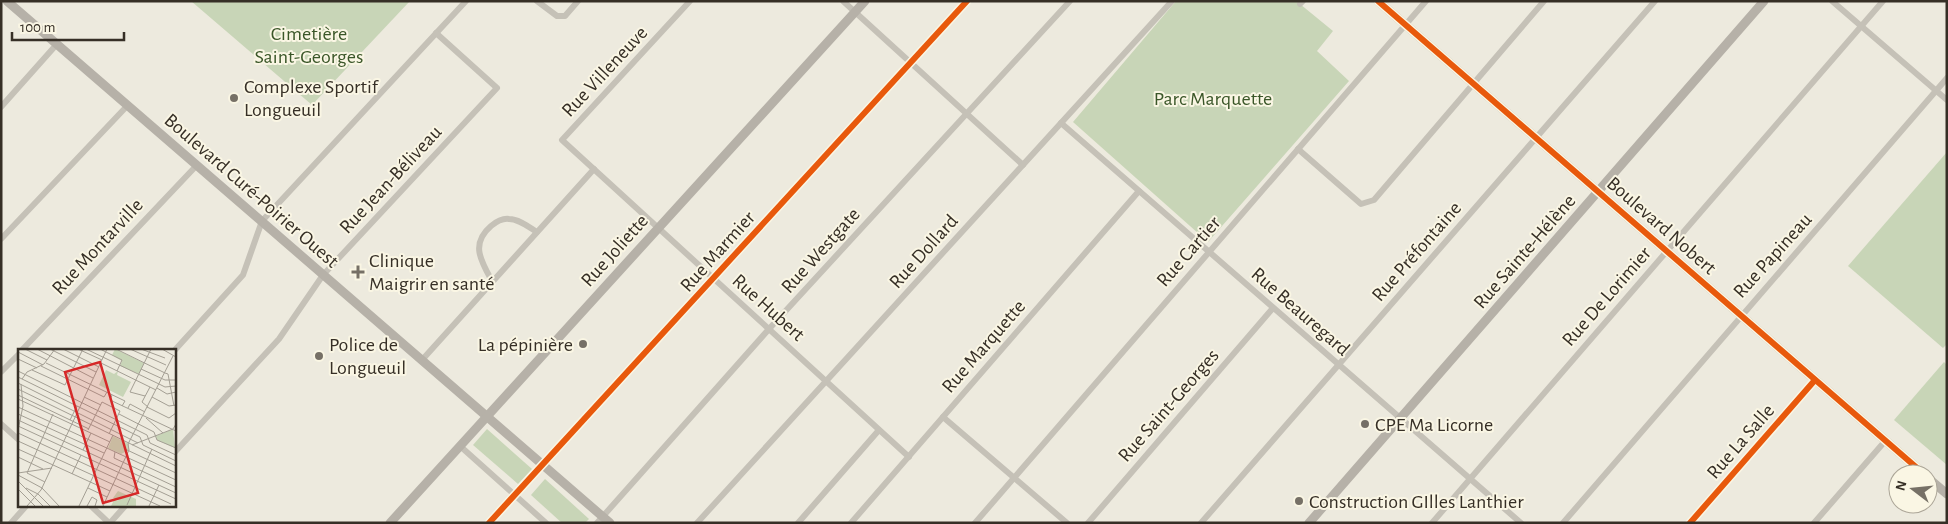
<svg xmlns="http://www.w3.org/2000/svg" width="1948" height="524" viewBox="0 0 1948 524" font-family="'Alegreya Sans',sans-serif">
<rect width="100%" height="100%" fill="#edeade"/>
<!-- green -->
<g fill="#c8d5b7">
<path d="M191 1H410L312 105Z"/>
<path d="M1176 1H1303L1300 4 1333 31 1317 51 1349 81 1208 242 1073 122Z"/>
<path d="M1947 152V344L1943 348 1848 266Z"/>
<path d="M1944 362 1947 365V465L1894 420Z"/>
<path d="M487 429 532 469 518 484 473 445Z"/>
<path d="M545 479 589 519 585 523H562L531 495Z"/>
</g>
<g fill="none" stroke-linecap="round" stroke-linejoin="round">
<!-- street -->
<g stroke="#c5c1b7" stroke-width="6">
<path d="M537 1 557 16H565L578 1"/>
<path d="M690 1 562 140 909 457"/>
<path d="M843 1 1023 165"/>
<path d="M1832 1 1947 100"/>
<path d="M1300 4 1303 1"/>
<path d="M1 107 57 44"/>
<path d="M1061 123 1521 523"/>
<path d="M1298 149 1361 204 1374 200 1544 1"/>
<path d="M1 239 128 105"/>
<path d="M492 281C481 261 470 244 491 226 496 222 502 218 509 219 519 219 529 227 537 232"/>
<path d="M22 350 197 165"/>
<path d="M174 351 243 275 262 221 466 1"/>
<path d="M422 360 594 169"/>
<path d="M1 372 19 354"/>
<path d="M943 417 1067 523"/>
<path d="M1 424 19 440"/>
<path d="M460 446 546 523"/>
<path d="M174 453 279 339 323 275 497 88 436 33"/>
<path d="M90 505 109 523"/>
<path d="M11 523 27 505"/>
<path d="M110 523 126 505"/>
<path d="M489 523 967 1"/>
<path d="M597 523 769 329 1070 1"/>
<path d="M697 523 1172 1"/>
<path d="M798 523 879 430"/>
<path d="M851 523 1139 191"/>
<path d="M975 523 1426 1"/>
<path d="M1088 523 1273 308"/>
<path d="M1201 523 1655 1"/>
<path d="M1432 523 1883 1"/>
<path d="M1563 523 1947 78"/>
<path d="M1690 523 1815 380"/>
<path d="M1814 523 1886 440"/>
</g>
<!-- secondary -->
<g stroke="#b6b1a8" stroke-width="9">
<path d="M7 1 610 523"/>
<path d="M1378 1 1924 474"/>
<path d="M1928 478 1947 494"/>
<path d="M390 523 865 1"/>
<path d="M1309 523 1764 1"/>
</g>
<!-- cycleway casing -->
<g stroke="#faf6e4" stroke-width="9">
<g id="cycleway">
<path d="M1378 1 1924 474"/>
<path d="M489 523 967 1"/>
<path d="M1690 523 1815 380"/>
</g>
</g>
<!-- cycleway -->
<use href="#cycleway" stroke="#e8590c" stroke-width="6"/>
</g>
<!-- markers -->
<g fill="#767066" stroke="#faf6e4" stroke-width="2">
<circle cx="234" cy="98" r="5"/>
<path d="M355.5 264.5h5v5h5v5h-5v5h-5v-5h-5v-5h5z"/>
<circle cx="583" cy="344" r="5"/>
<circle cx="319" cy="356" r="5"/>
<circle cx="1365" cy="424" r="5"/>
<circle cx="1299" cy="501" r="5"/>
</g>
<g text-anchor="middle" stroke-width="4" stroke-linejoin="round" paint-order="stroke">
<!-- park labels -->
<g font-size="20" fill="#3a5628" stroke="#faf6e4">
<text x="309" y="40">Cimetière<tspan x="309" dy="23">Saint-Georges</tspan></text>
<text x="1213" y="105">Parc Marquette</text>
</g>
<!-- street labels -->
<g font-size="20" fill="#362f26" stroke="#faf6e4">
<text transform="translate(604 71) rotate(-47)" y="7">Rue Villeneuve</text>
<text transform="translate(390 179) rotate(-47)" y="7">Rue Jean-Béliveau</text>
<text transform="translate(252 190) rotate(41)" y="7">Boulevard Curé-Poirier Ouest</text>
<text transform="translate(1662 225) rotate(41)" y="7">Boulevard Nobert</text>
<text transform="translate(97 246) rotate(-47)" y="7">Rue Montarville</text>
<text transform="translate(614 250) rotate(-48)" y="7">Rue Joliette</text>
<text transform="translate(820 250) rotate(-48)" y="7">Rue Westgate</text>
<text transform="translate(717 251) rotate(-48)" y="7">Rue Marmier</text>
<text transform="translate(923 251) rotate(-48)" y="7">Rue Dollard</text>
<text transform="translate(1188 251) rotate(-49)" y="7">Rue Cartier</text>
<text transform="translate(1416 251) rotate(-49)" y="7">Rue Préfontaine</text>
<text transform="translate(1524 251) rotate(-49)" y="7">Rue Sainte-Hélène</text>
<text transform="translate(1772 255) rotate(-48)" y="7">Rue Papineau</text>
<text transform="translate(1606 296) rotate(-49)" y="7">Rue De Lorimier</text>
<text transform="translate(769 307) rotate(42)" y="7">Rue Hubert</text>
<text transform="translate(1301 311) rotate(41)" y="7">Rue Beauregard</text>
<text transform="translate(983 346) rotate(-49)" y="7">Rue Marquette</text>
<text transform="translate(1168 405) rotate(-49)" y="7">Rue Saint-Georges</text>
<text transform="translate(1740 441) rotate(-49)" y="7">Rue La Salle</text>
</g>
<!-- poi labels -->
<g font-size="20" fill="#362f26" stroke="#faf6e4" text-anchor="start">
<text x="244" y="93">Complexe Sportif<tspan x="244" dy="23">Longueuil</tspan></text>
<text x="369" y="267">Clinique<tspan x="369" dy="23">Maigrir en santé</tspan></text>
<text x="329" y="351">Police de<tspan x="329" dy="23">Longueuil</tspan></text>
<text x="573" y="351" text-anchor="end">La pépinière</text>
<text x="1375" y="431">CPE Ma Licorne</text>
<text x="1309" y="508">Construction GIlles Lanthier</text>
</g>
</g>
<!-- overview -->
<g transform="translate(18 349)">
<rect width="158" height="158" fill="#edeade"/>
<path d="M97 0 126 14 121 25 102 17 104 12 94 6ZM88 21 96 25 100 22 99 26 113 33 105 48 81 36ZM155 80 157 99 139 91 138 87ZM95 87 111 95V101L103 105 90 99ZM100 142 118 150V157H93L96 151 101 152 95 149Z" fill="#c8d5b7"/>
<path fill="none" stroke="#a49f94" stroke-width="1" d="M7 0 29 11M19 0 75 29M32 0 78 23M45 0 81 18M60 0 84 11M68 0 141 35M82 0 104 11 99 22M98 0 147 24M112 0 148 16M123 0 147 9M144 0 158 8M0 3 25 16M0 10 19 19M28 14 107 52 104 57M83 14 138 41M23 17 86 48 89 43M123 20 147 31H158M14 21 47 36 65 0M0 22 129 86 132 94 158 106M147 24 150 25 156 57M0 28 122 88 125 96 158 112M4 30 9 23 26 15 37 0M0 34 120 94M141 35 147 38 158 37M139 39 149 45 158 43M0 40 158 117M0 46 71 80M94 46 92 51 158 82M127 47 112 43 133 0M66 48 83 56M134 48 151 57 158 56M0 50 92 93M0 58 158 131M129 58 151 69 158 64M130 58 124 53 132 38M110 59 112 55 127 63M0 65 86 104M101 65 136 83 139 91 158 99M128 69 145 84M0 71 158 144M52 71 59 57M0 77 158 150M0 81 5 57 3 35M70 81 84 53 102 62 91 85M0 84 153 155M0 92 142 157M114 96 155 80 158 75M0 100 92 142M107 100 158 124M65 101 73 84M97 103 96 109 158 138M0 108 25 120M0 124 34 119M9 124 35 65M9 124 27 133M54 125 63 106M0 126 24 139 41 157M0 132 25 157M8 139 20 145 32 157M70 139 89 148M0 140 17 157M23 141 89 0M109 156 134 100M9 157 23 141M61 157 95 86M69 157 74 148 79 151 77 157M85 157 111 101 110 95 155 7M131 157 141 136"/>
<path fill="#d62828" fill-opacity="0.15" stroke="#d62828" stroke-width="2.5" d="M82 13 120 144 85 154 47 23Z"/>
<rect width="158" height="158" fill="none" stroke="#362f26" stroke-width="2.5"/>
</g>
<!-- border -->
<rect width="1948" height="524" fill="none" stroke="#362f26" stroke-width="5"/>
<!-- north arrow -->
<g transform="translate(1913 489) rotate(286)"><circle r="24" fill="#faf6e4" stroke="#aca698"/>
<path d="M0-4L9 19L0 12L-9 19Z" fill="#767066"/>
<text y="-8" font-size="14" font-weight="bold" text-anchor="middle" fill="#362f26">N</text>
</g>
<!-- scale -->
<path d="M12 32v8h112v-8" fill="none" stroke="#362f26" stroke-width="2.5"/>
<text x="20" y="32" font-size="15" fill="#362f26" stroke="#faf6e4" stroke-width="4" paint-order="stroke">100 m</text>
</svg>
